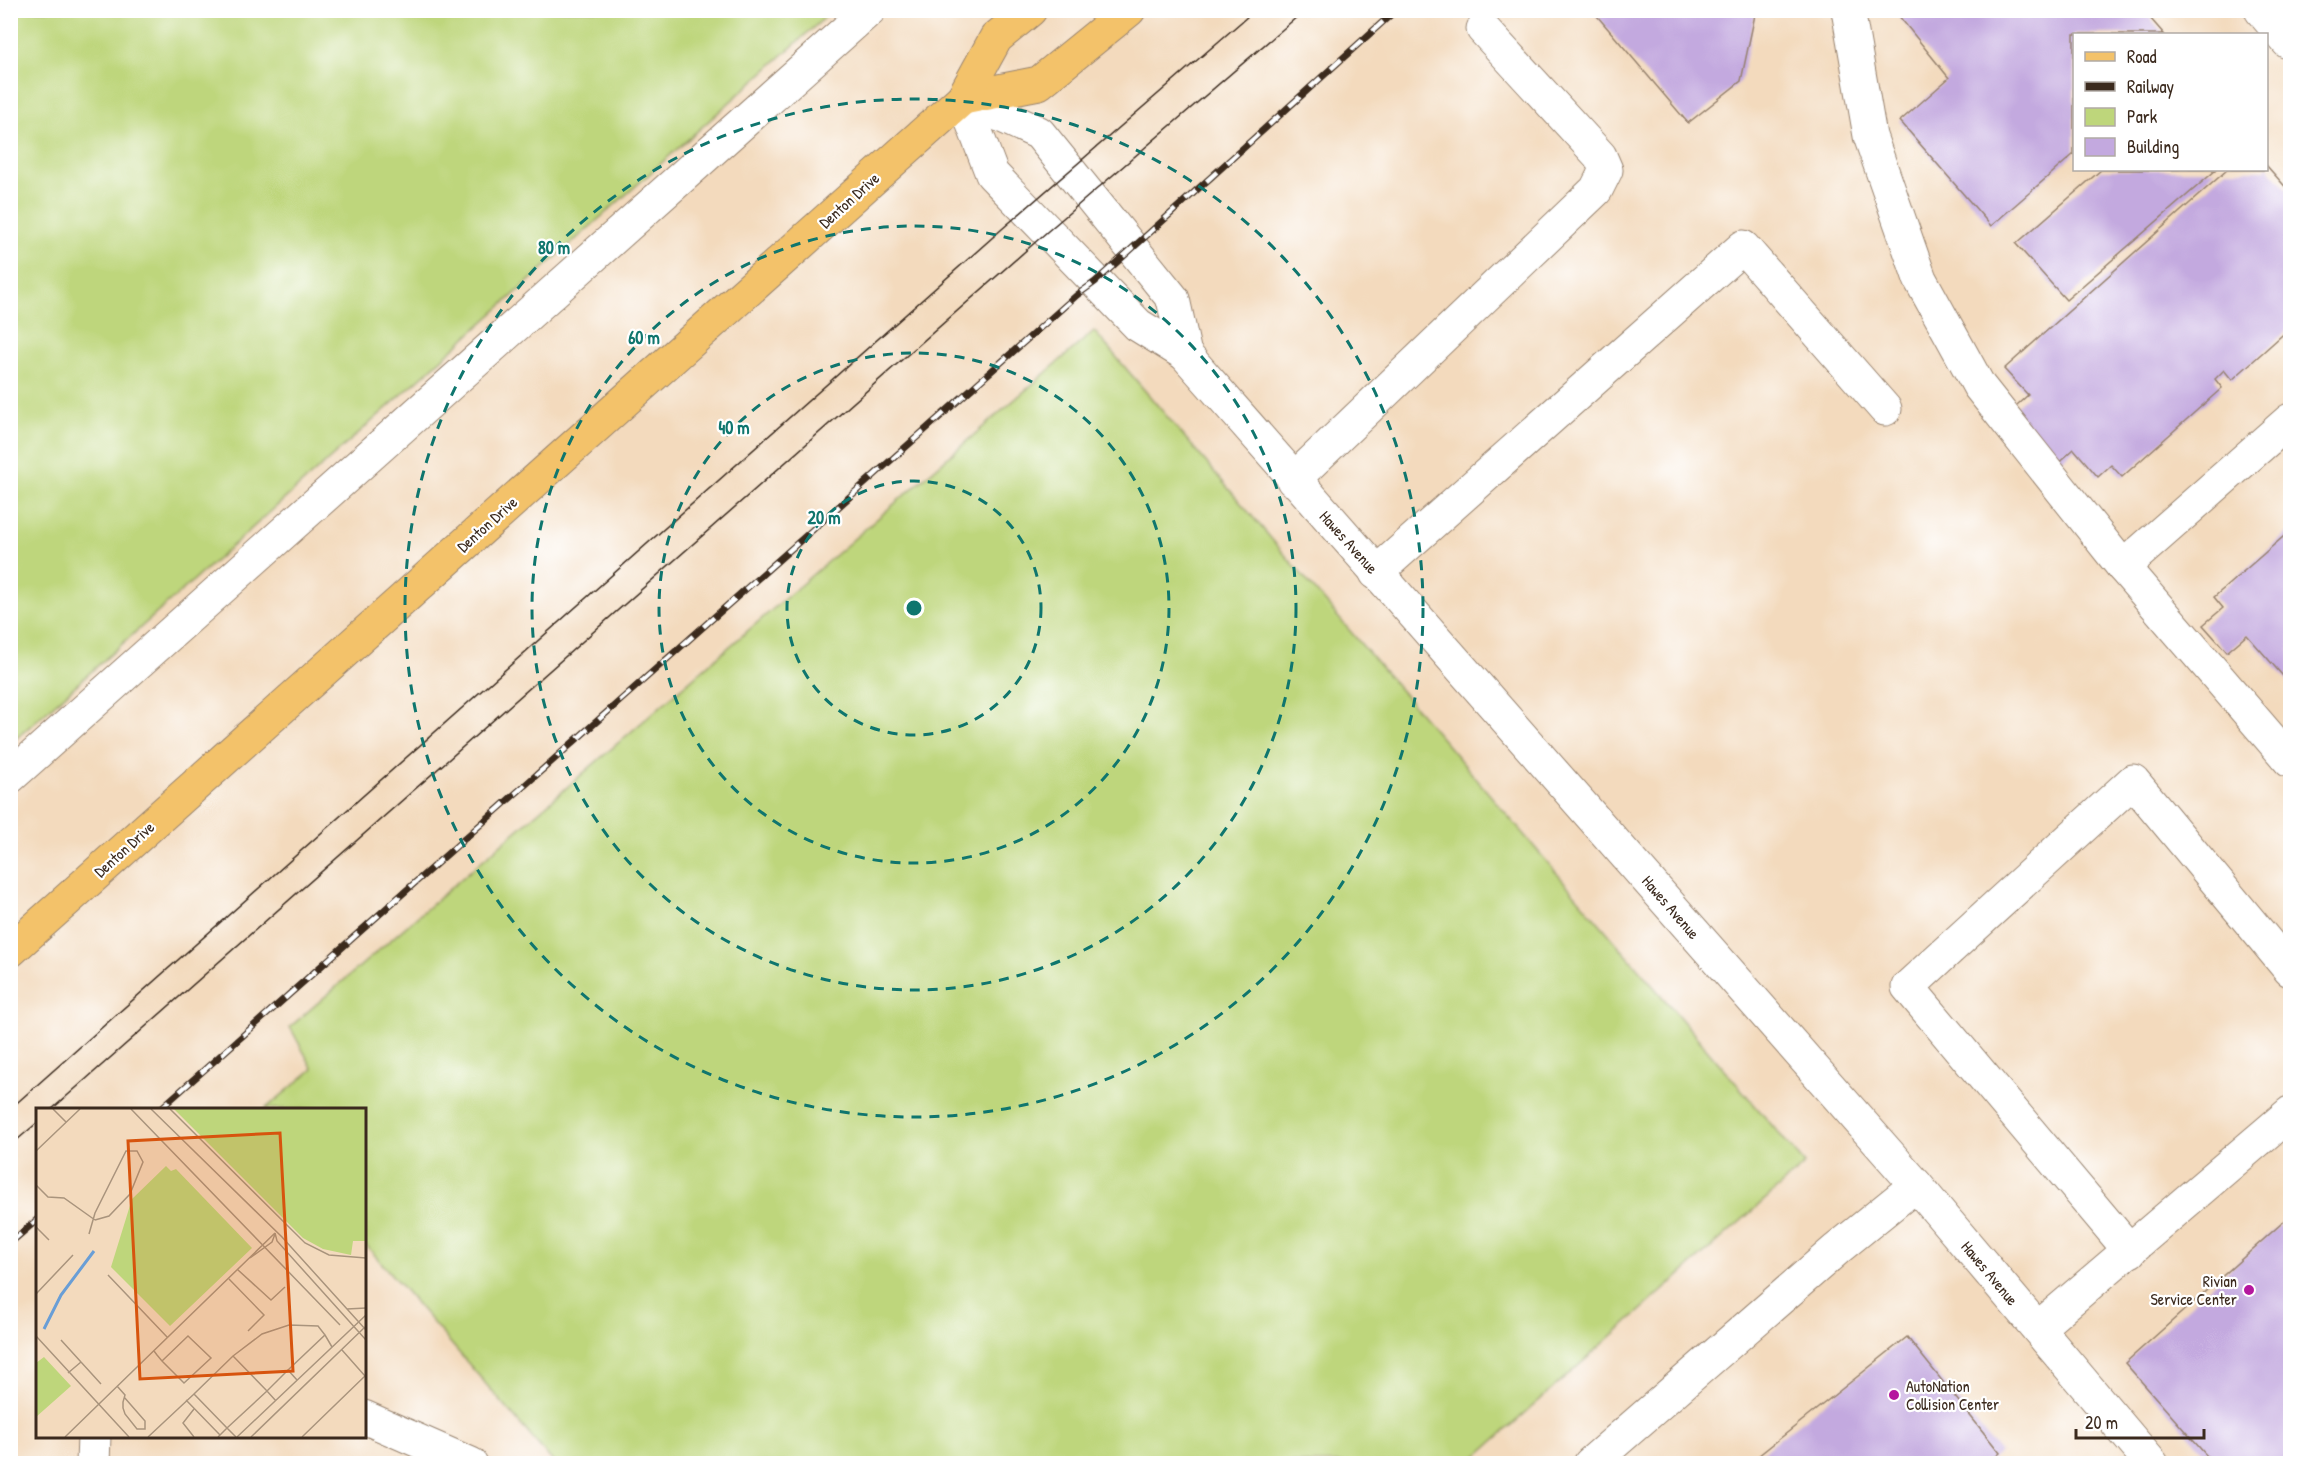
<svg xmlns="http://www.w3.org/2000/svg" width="2301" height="1474" viewBox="0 0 2301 1474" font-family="'Patrick Hand',sans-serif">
<rect width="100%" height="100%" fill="#fff"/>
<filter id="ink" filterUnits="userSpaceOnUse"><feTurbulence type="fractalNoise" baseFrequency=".0167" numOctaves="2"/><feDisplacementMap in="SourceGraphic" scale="12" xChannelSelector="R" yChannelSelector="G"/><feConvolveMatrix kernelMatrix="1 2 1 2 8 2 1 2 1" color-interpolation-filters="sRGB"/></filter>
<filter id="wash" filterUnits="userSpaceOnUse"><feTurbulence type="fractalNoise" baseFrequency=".008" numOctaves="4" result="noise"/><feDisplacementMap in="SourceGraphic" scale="24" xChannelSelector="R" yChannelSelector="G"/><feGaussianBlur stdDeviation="1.35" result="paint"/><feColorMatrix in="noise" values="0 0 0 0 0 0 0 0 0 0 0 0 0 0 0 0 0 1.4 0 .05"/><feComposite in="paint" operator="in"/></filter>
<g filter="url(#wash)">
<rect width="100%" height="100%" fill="#f3dabd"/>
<!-- green -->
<g fill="#bed67b" stroke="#7c804c" stroke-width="1.5">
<path d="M11 10H832V11L11 743Z"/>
<path d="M1094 331 1805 1164 1469 1463H554L365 1244 364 1110 265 1109 313 1069 290 1027Z"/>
</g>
<g id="blocks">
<!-- building -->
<g fill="#c3a9df">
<path d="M1592 10H1756L1741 81 1688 123Z"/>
<path d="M1894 10H2143L2164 34H2074V154L1991 226 1900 121 1949 78Z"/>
<path d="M2266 165 2290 192V328L2232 380 2224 370 2215 379 2222 388 2122 477 2111 465 2098 477 2074 449 2054 467 2007 414 2028 395 2004 369 2227 170H2266Z"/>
<path d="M2101 170H2216L2066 300 2016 244Z"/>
<path d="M2290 531V684L2247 635 2227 652 2203 625 2223 608 2214 597Z"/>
<path d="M2290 1216V1464H2214L2125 1363Z"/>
<path d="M1907 1337 2000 1453 1987 1464H1748Z"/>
</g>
</g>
</g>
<g filter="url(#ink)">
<use href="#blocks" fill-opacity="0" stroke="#97826e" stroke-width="1.5"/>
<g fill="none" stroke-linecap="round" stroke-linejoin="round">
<!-- minor casing -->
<g stroke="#97826e" stroke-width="35">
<g id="minor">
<path d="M1848 10 1870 136 1920 279 1979 386 2123 567"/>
<path d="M2261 10 2288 42 2290 40"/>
<path d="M963 98 992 174 1138 325 1185 354 1916 1185 2152 1464"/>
<path d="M963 98 1039 133 1173 299 1185 354"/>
<path d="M2290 420 2123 567 2290 761"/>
<path d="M1293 480 1596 190 1606 170 1600 156 1483 29"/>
<path d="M1376 573 1743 247 1885 409"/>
<path d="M10 777 869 10"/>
<path d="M2130 1251 1908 987 2133 781 2290 970"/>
<path d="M2038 1328 2290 1113"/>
<path d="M364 1417 471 1464"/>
<path d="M93 1464 94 1436"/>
<path d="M1590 1464 1837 1249 1916 1185"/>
</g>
</g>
<!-- major casing -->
<g stroke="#97826e" stroke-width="35">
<g id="major">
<path d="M963 98 1039 83 1129 10"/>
<path d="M10 951 963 98 996 38 1030 10"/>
</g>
</g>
<!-- minor -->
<use href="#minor" stroke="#fff" stroke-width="33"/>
<!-- major -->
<use href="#major" stroke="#f3c26a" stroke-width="33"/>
<!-- tram -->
<g stroke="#3b2a1e" stroke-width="1.5">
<path d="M10 1109 1002 229 1255 10"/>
<path d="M51 1110 1048 231 1305 10"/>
<path d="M10 1146 38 1122"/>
</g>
<!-- rail casing -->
<g stroke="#3b2a1e" stroke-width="7">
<g id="rail">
<path d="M159 1110 1077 295 1095 282 1396 10"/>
<path d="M10 1243 38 1219"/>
</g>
</g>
<!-- rail -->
<use href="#rail" stroke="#fff" stroke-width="4.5" stroke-dasharray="14" stroke-linecap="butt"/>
</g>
</g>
<!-- distance rings -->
<g fill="none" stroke="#0f766e" stroke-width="3" stroke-dasharray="10 8">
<circle cx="914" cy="608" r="127"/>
<circle cx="914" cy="608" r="255"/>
<circle cx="914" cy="608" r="382"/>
<circle cx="914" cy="608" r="509"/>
</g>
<!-- markers -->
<g fill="#b5179e" stroke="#fff" stroke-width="2">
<circle cx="2249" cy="1290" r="6"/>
<circle cx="1894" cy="1395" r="6"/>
</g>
<g text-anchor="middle" stroke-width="4.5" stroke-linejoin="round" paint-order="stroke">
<!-- street labels -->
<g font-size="16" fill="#3b2a1e" stroke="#fff">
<text transform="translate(849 200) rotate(-42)" y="6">Denton Drive</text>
<text transform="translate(487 524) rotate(-42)" y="6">Denton Drive</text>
<text transform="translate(1349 542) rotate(48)" y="6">Hawes Avenue</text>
<text transform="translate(124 849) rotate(-42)" y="6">Denton Drive</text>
<text transform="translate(1671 907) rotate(49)" y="6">Hawes Avenue</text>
<text transform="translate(1990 1273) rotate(50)" y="6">Hawes Avenue</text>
</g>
<!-- poi labels -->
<g font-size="16" fill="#3b2a1e" stroke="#fff" text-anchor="end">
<text x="2237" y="1287">Rivian<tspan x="2237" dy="18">Service Center</tspan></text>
<text x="1906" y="1392" text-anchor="start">AutoNation<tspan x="1906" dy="18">Collision Center</tspan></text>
</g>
</g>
<!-- overview -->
<g transform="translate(36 1108)">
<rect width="330" height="330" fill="#f3dabd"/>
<path d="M138 1H330V133H317L315 147 287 141 267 130ZM130 58 135 63 140 61 216 140 134 218 75 159 96 91ZM8 249 35 278 0 309V255Z" fill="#bed67b"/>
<path fill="none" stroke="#699ed6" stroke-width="3" d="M8 221 25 187 58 143"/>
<path fill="none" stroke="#a9947d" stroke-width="1.5" d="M17 1 30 14M95 1 304 217M115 1 246 129 330 222M134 1 269 135 293 147 330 150M0 43 44 1M0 77 12 89 28 90 59 112M0 119 13 132M239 125 241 133 330 232M53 126 59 105 90 43H101L107 54 94 86 73 108 59 112M214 150 236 134 239 126M202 162 235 192 249 179M72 167 132 230M193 171 228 207 212 223M0 186 37 147M311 201 330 200M0 228 93 329M25 232 45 254M306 242 329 268M118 243 121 247 126 253 148 275 175 250 152 228 126 253M197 248 226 226 253 217 282 218 289 227M32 265 45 254 65 276M261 272 252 262 289 227 296 239M81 278 89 287 87 294V300L89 306 101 321H109V313L88 289M150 292 184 327M29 329 239 125M112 329 158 286M158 329 147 315 158 301M182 329 191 320 158 286 197 248 231 283 252 262M200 329 191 320 231 283 240 293M201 329 330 207M215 329 329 219M266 329 330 267"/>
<path fill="#d7540e" fill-opacity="0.15" stroke="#d7540e" stroke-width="3" d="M244 25 257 263 104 271 92 33Z"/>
<rect width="330" height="330" fill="none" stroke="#3b2a1e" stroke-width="3"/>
</g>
<circle cx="914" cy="608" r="9" fill="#0f766e" stroke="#fff" stroke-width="3"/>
<g font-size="18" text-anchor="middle" font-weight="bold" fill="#0f766e" stroke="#fff" stroke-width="4.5" stroke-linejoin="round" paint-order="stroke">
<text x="554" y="254">80 m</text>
<text x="644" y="344">60 m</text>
<text x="734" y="434">40 m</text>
<text x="824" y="524">20 m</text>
</g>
<!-- margin -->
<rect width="2301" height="1474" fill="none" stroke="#fff" stroke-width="36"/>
<!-- legend -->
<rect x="2073" y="33" width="195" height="138" fill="#ffffff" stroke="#b1aaa5" stroke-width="1.5"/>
<rect x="2085" y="52" width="30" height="9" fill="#f3c26a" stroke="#b1aaa5" stroke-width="1.5"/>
<text x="2127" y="63" font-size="18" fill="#3b2a1e">Road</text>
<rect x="2085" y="82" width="30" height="9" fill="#3b2a1e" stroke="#b1aaa5" stroke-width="1.5"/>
<text x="2127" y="93" font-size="18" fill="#3b2a1e">Railway</text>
<rect x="2085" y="108" width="30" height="18" fill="#bed67b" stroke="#b1aaa5" stroke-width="1.5"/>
<text x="2127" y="123" font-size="18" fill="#3b2a1e">Park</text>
<rect x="2085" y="138" width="30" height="18" fill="#c3a9df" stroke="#b1aaa5" stroke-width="1.5"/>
<text x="2127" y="153" font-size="18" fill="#3b2a1e">Building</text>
<!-- scale -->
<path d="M2076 1429v9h128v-9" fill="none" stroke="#3b2a1e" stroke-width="3"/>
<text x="2085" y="1429" font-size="18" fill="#3b2a1e" stroke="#ffffff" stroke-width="4.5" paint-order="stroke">20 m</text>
</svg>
